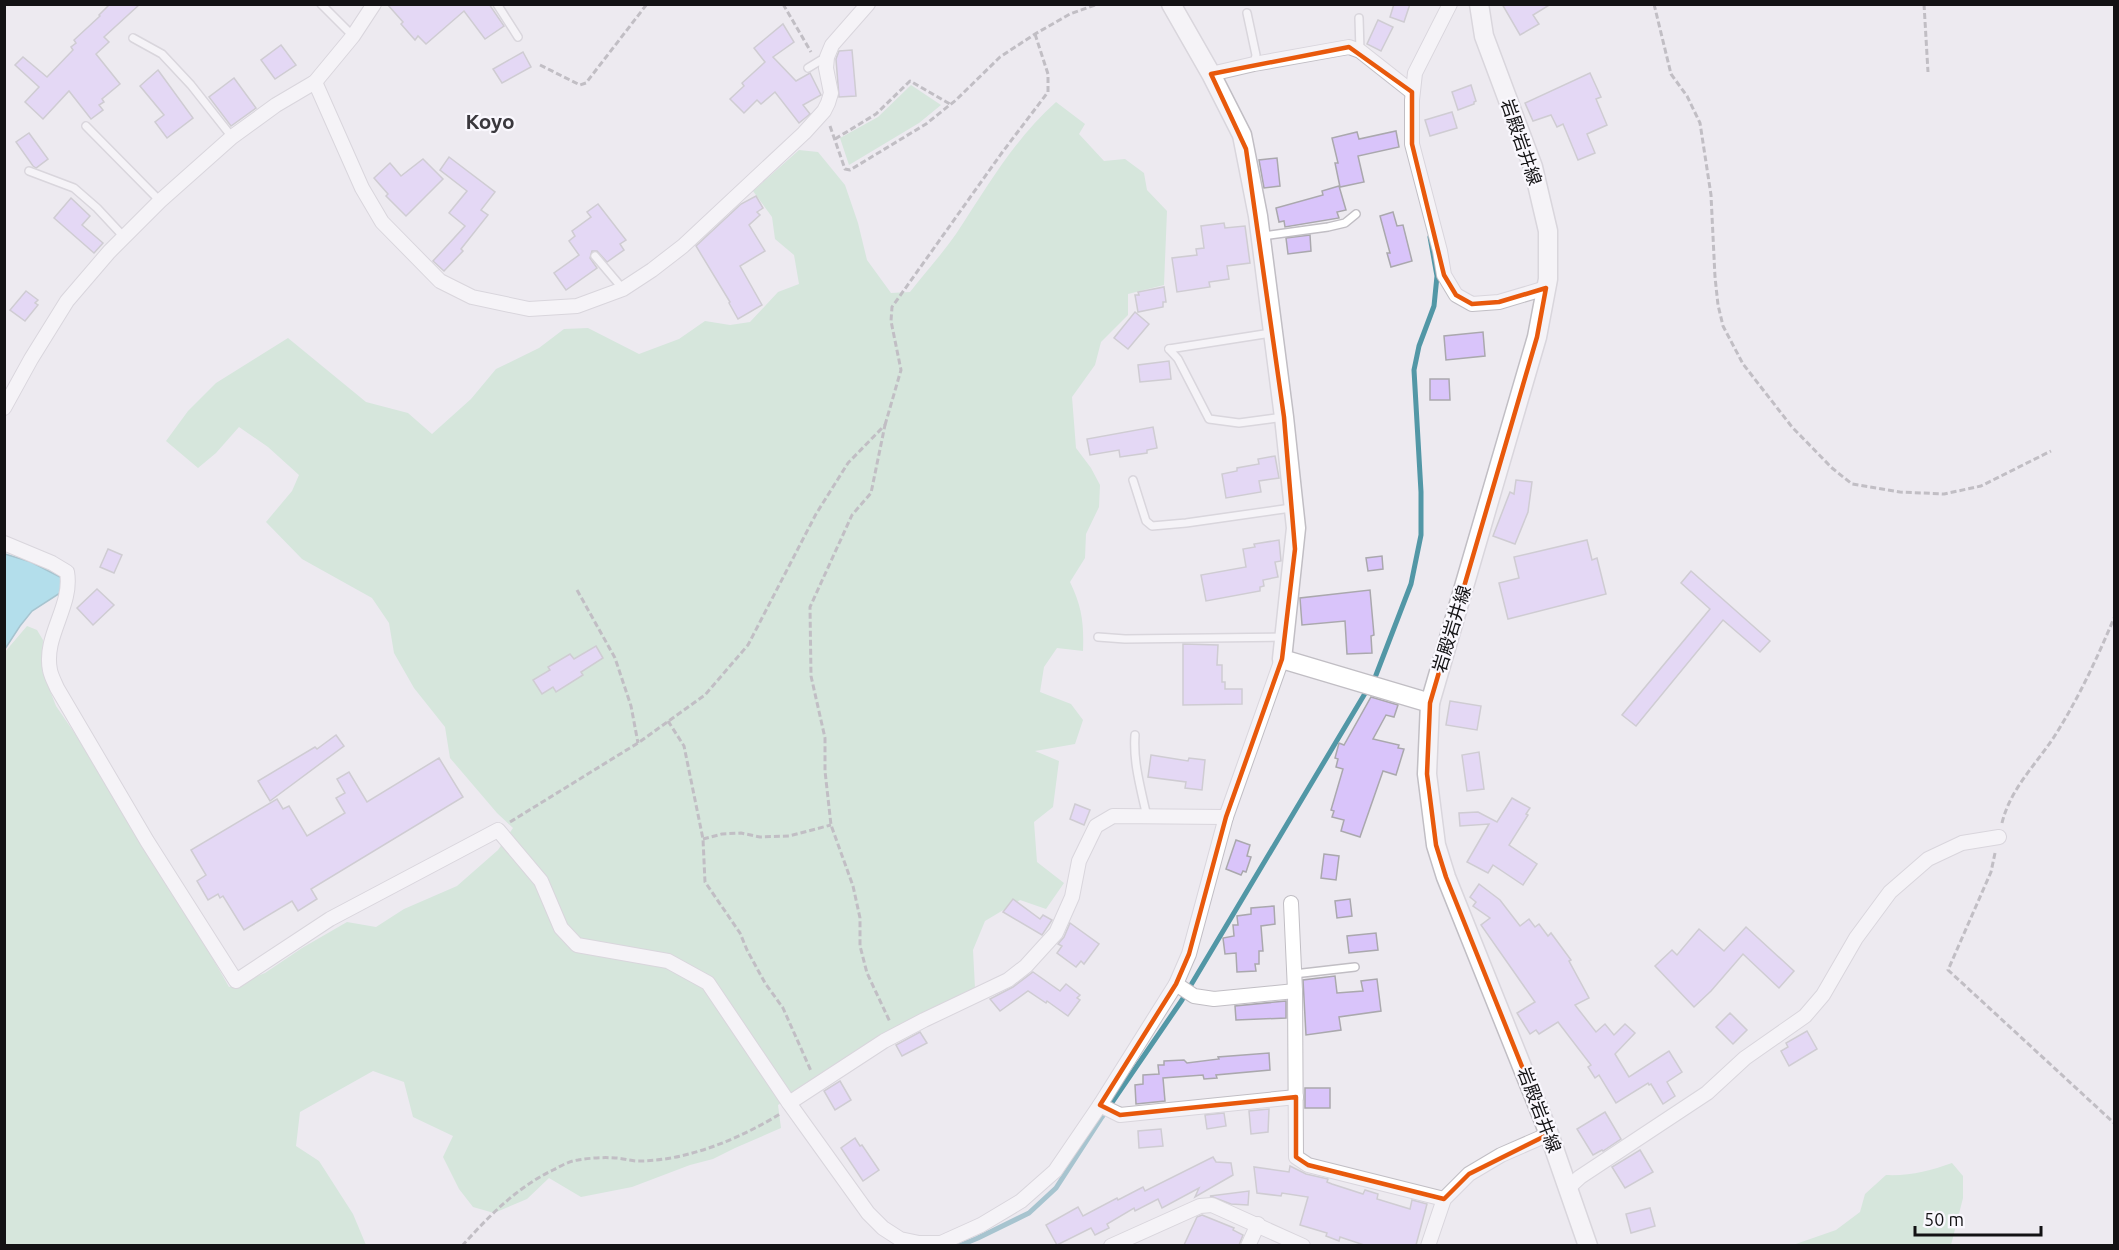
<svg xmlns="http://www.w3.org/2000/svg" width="2119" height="1250" viewBox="0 0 2119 1250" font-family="Ubuntu,'Noto Sans JP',sans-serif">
<rect width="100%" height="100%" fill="#edeaf0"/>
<!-- green -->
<g fill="#bae2c4">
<path d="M911 85 941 105 919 123 849 165 840 138 878 117Z"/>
<path d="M1056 102 1085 124 1079 134 1104 161 1125 159 1144 173 1147 190 1167 211 1164 285 1128 294V315L1101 342 1095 365 1072 397 1076 448 1091 468 1100 485 1099 507 1086 534 1085 558 1070 582C1082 607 1084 623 1083 651L1057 648 1044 667 1040 692 1071 704 1083 720 1075 744 1035 751 1059 761 1053 807 1034 822 1037 862 1064 883 1046 909 1020 900 985 921 973 950 975 988 947 1002 778 1105 781 1128 735 1148 713 1159 690 1165 632 1187 581 1197 549 1178 527 1199 494 1213 473 1207 459 1189 443 1157 453 1136 413 1117 404 1082 373 1071 300 1112 296 1146 319 1161 353 1214 366 1245 5 1246 4 653 27 626 37 630 43 640 42 670 56 706 93 760 143 847 187 913 229 987 265 973 302 948 347 922 376 927 404 909 457 886 498 850 513 828 497 813 450 758 445 727 414 688 394 653 389 623 372 598 302 559 266 522 292 491 299 475 268 447 239 427 216 453 198 468 166 441 188 411 216 383 288 338 366 402 408 413 432 434 471 399 496 369 539 348 564 329 588 328 639 354 679 339 705 321 730 325 750 322 778 292 799 284 794 255 775 239 772 217 753 191 799 150 818 152 845 185 858 223 867 260 891 293 910 292C925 273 942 254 956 234 988 186 1012 142 1056 102Z"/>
<path d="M1952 1163 1963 1176V1198L1951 1245H1793L1836 1230 1860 1212 1865 1194 1886 1175C1910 1176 1930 1171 1952 1163Z"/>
</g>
<!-- water -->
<path fill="#6dd0e4" stroke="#5297a6" stroke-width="1.5" d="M5 554 31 562 62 578 60 593 32 611 20 626 5 649Z"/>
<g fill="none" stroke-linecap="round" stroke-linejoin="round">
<!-- stream -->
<path stroke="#5297a6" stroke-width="5" d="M959 1246 978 1238 1029 1213 1056 1188 1102 1117 1182 1000 1376 675 1411 584 1421 535V492L1414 370 1419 346 1434 306 1437 276 1430 237"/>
</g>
<!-- building -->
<g fill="#d9c4fa" stroke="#aaa8ad" stroke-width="1.5">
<path d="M110 4H140L104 37 109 42 96 54 120 84 102 99 104 102 99 105 103 110 91 119 69 91 43 119 25 102 39 87 15 65 23 57 47 77 73 50 71 47 76 43 74 40 100 16 99 15Z"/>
<path d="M387 4H489L504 26 485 39 464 11 426 44 418 36 415 40 401 24 403 22Z"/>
<path d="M1394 4H1410L1404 22 1390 17Z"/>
<path d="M1502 4H1551L1533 15 1539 24 1520 35Z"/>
<path d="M1378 20 1393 27 1381 51 1367 44Z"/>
<path d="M783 24 794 42 773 57 796 81 810 73 821 95 803 105 810 114 799 123 775 92 761 104 757 100 744 113 730 99 744 86 742 83 765 62 754 48Z"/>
<path d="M281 45 296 65 275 79 261 60Z"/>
<path d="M852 50 856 96 839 97 836 59 839 51Z"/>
<path d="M523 52 531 67 502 83 493 69Z"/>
<path d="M158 70 193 118 167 138 155 122 164 115 140 86Z"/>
<path d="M1590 73 1601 97 1596 99 1607 125 1587 134 1595 153 1578 160 1563 124 1557 127 1551 115 1533 121 1525 103Z"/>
<path d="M234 78 256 108 231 126 209 97Z"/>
<path d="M1471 85 1476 101 1474 102V104L1458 110 1452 92Z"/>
<path d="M1452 112 1457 128 1430 136 1425 120Z"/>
<path d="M1396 131 1399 147 1358 156 1364 182 1340 187 1335 163H1338L1332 138 1357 132 1359 139Z"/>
<path d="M29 133 48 159 36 168 33 166 16 142Z"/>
<path d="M449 157 495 192 481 210 488 215 461 249 463 251 444 271 433 261 465 226 449 213 467 191 440 170Z"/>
<path d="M1277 158 1280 186 1264 188 1259 160Z"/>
<path d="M423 159 443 179 406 216 386 196 388 194 374 178 390 163 401 176Z"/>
<path d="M1339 186 1346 210 1337 212 1339 218 1285 227 1284 221 1279 222 1276 208 1323 195 1322 191Z"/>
<path d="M756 196 763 208 757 212 760 215 749 225 765 251 740 266 762 305 738 319 729 303 730 302 696 246 741 204Z"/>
<path d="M71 198 90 216 82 225 103 243 94 253 54 218Z"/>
<path d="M598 204 626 240 620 244 624 250 607 262 597 251H592L590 258 597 268 566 290 554 273 579 255 569 241 575 236 572 231 591 217 587 212Z"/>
<path d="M1393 212 1397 226 1403 225 1412 261 1391 267 1387 253H1390L1380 216Z"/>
<path d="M1224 223 1225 228 1245 226 1250 263 1227 266 1229 279 1209 282 1210 287 1177 292 1172 258 1197 255 1196 249 1204 248 1201 226Z"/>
<path d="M1310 235 1311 251 1288 254 1286 238Z"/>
<path d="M1164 287 1166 302H1163V307L1138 312 1135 295H1139L1138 292Z"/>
<path d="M26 291 38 300 35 303 38 305 25 321 10 310Z"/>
<path d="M1135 312 1149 324 1128 349 1114 338Z"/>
<path d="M1483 332 1485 356 1446 360 1444 336Z"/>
<path d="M1169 361 1171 379 1140 382 1138 365Z"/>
<path d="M1430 379H1449L1450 400H1430Z"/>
<path d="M1153 427 1157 448 1147 450V453L1120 457 1119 450 1090 455 1087 439Z"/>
<path d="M1275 456 1279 478 1259 481 1261 492 1226 498 1222 474 1237 471V468L1259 464 1258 459Z"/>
<path d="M1516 480 1532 482 1528 512 1515 544 1493 536 1510 492 1514 494Z"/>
<path d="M1279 540 1281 561 1275 562 1278 577 1263 580 1264 586 1260 587V591L1206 601 1201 575 1246 567 1243 549 1255 547 1254 544Z"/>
<path d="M1587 540 1592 560 1597 558 1606 594 1508 619 1499 583 1519 578 1514 557Z"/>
<path d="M108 549 122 555 114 573 100 567Z"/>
<path d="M1382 556 1383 569 1368 571 1366 558Z"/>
<path d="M1691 571 1770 641 1760 652 1723 620 1636 726 1622 715 1710 609 1681 583Z"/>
<path d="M97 589 114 605 93 625 77 608Z"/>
<path d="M1370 590 1374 635 1371 636 1372 653 1347 654 1345 621 1302 625 1300 598Z"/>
<path d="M1183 644 1218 645 1217 665H1222V682H1225V689H1242V704L1183 705Z"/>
<path d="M596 646 603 658 581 672 583 675 556 692 553 687 542 694 533 680 550 670 548 667 570 654 574 659Z"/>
<path d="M1371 697 1398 705 1394 717 1386 715 1373 739 1399 745 1398 748 1404 749 1396 775 1383 771 1360 837 1341 831 1344 820 1332 817 1334 811 1331 810 1343 769 1336 767 1338 759 1335 758 1339 743 1344 745Z"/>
<path d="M1450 701 1481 706 1477 730 1446 725Z"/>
<path d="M336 735 344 746 270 801 258 781 315 747 317 749Z"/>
<path d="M1479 752 1484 789 1467 791 1462 755Z"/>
<path d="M1151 755 1188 761 1189 758 1205 760 1202 790 1185 788 1186 782 1148 777Z"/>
<path d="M439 758 463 797 311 889 317 899 298 911 292 901 244 930 223 896 220 898 218 894 208 900 197 881 206 875 191 850 277 799 283 809 289 806 307 836 345 813 336 798 345 793 337 779 349 772 367 802Z"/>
<path d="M1512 798 1530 808 1526 814 1528 815 1509 845 1537 864 1523 885 1493 865 1488 873 1467 862 1489 824 1460 826 1459 813 1478 812 1497 822Z"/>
<path d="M1075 804 1090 810 1084 825 1070 819Z"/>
<path d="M1236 840 1250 845 1247 856 1251 857 1246 872 1243 871 1241 875 1226 869Z"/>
<path d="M1324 854 1339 856 1336 880 1321 878Z"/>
<path d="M1479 884 1500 900 1520 926 1529 919 1535 927 1539 924 1548 936 1551 933 1571 960 1569 961 1589 998 1575 1005 1596 1032 1605 1024 1614 1035 1625 1024 1635 1033 1615 1054 1629 1077 1669 1051 1682 1072 1667 1082 1675 1096 1663 1104 1651 1084 1649 1085 1648 1083 1616 1103 1599 1075 1595 1078 1588 1067 1591 1065 1558 1022 1539 1034 1536 1030 1530 1034 1517 1013 1535 1002 1481 925 1490 918 1473 906 1476 902 1470 897Z"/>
<path d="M1013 899 1040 919 1043 915 1052 920 1042 935 1003 912Z"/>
<path d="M1350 899 1352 916 1337 918 1335 901Z"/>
<path d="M1274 906 1275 924 1261 926 1263 951H1259V964H1255L1256 971 1237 972 1236 953 1225 954 1223 938 1234 936 1233 925H1238L1237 916 1251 914V908Z"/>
<path d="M1070 923 1099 944 1084 964 1081 961 1076 967 1057 953 1062 946 1058 944 1064 937Z"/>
<path d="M1746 927 1794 971 1779 988 1743 954 1711 991 1694 1007 1655 966 1672 950 1677 955 1699 929 1724 951Z"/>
<path d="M1376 933 1378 950 1349 953 1347 936Z"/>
<path d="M1033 972 1060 991 1066 984 1080 995 1077 998 1080 1000 1068 1016 1047 1001 1046 1003 1028 991 1000 1011 990 999 1013 987Z"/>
<path d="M1335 976 1337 993 1363 991 1361 981 1377 979 1381 1011 1339 1017 1341 1030 1306 1035 1303 980Z"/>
<path d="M1286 1001V1018L1236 1020 1235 1006Z"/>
<path d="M1730 1013 1747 1030 1733 1044 1716 1027Z"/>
<path d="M1807 1031 1817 1049 1789 1066 1781 1051 1788 1047 1786 1043Z"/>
<path d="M920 1032 927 1043 902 1056 896 1045Z"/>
<path d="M1269 1053 1270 1070 1216 1075 1217 1078 1204 1079 1203 1075 1163 1078 1165 1101 1136 1104 1135 1085 1143 1084V1075L1159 1074 1158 1065H1164V1061L1184 1060 1187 1063 1219 1059 1218 1057Z"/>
<path d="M840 1081 851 1100 835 1110 824 1091Z"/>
<rect x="1305" y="1088" width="25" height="20"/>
<path d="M1269 1109 1268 1132 1251 1134 1249 1111Z"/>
<path d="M1605 1112 1621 1139 1603 1151 1602 1150 1593 1155 1577 1129Z"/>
<path d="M1224 1113 1226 1126 1207 1129 1205 1115Z"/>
<path d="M1161 1129 1163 1146 1139 1148 1138 1131Z"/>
<path d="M855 1138 860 1146 862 1145 879 1170 863 1181 841 1148Z"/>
<path d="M1640 1150 1653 1172 1625 1188 1612 1167Z"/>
<path d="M1213 1157 1216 1162 1231 1163 1233 1175 1195 1197 1199 1188 1162 1208 1158 1199 1135 1211 1134 1208 1107 1224 1109 1228 1095 1235 1091 1228 1057 1245 1046 1225 1078 1207 1083 1216 1117 1198 1118 1200 1143 1187 1145 1191Z"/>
<path d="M1290 1166 1306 1174 1328 1179 1327 1182 1332 1184 1363 1194 1365 1190 1378 1194 1377 1199 1410 1209 1412 1200 1427 1204 1416 1245H1364L1340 1237 1339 1241 1326 1236 1327 1233 1300 1225 1308 1197 1282 1193 1281 1196 1257 1193 1254 1167 1289 1172Z"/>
<path d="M1249 1191 1248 1205 1231 1204 1210 1196Z"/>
<path d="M1650 1208 1655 1226 1631 1233 1626 1214Z"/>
<path d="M1202 1215 1234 1228 1233 1230 1243 1235 1239 1245H1184L1197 1217Z"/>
</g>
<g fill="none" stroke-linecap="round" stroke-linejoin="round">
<!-- lane casing -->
<g stroke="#c1bec4" stroke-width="10">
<g id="lane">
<path d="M321 4 353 36"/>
<path d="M497 4 518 37"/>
<path d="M1247 13 1256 55 1254 64"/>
<path d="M1359 18 1360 51"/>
<path d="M133 38 162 54 191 85 232 137"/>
<path d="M808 68 826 57"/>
<path d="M86 126 160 201"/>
<path d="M29 171 74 188 97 208 124 237"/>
<path d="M1263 236 1328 227 1345 223 1356 214"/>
<path d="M595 256 623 289"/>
<path d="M1169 349 1178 359 1209 419 1239 423 1284 417"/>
<path d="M1169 349 1271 333"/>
<path d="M1133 480 1146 521 1152 526 1186 523 1291 508"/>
<path d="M1098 637 1125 639 1284 637"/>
<path d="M1135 735C1133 763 1141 789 1147 817"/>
<path d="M1294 974 1355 967"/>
</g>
</g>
<!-- street casing -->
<g stroke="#c1bec4" stroke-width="16">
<g id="street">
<path d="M1450 4 1415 73 1412 100V144L1440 251 1444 275 1456 295 1472 304 1499 302 1546 288"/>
<path d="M1211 74 1254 64 1349 47 1360 51 1412 92"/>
<path d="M315 82 362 188 382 222 440 281 472 297 529 309 577 306 623 289 652 270 683 246 804 133 824 111 828 103 831 93 826 68 827 57 832 45 868 4"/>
<path d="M4 408 31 359 67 301 109 252 160 201 232 137 276 105 315 82 353 36 374 4"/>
<path d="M4 543 52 563 67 572C73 606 43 636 50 670 51 676 55 683 57 688L147 841 236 981 330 919 498 830 541 881 561 928 577 945 668 961 708 983 789 1103 868 1213 883 1228 900 1239 919 1243H941L981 1225 1021 1201 1055 1171 1100 1105 1176 984 1189 954 1226 817 1282 659"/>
<path d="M1291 903 1295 991 1296 1157 1308 1165 1444 1199"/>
<path d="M1176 984 1194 996 1214 999 1295 991"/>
<path d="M789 1103 884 1041 924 1020 1008 980 1026 966 1056 933 1072 897 1079 861 1096 826 1113 816 1226 817"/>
<path d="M1100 1105 1120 1115 1296 1097"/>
<path d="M1568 1188 1580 1177 1707 1093 1745 1058 1805 1016 1823 995 1856 938 1890 892 1928 859 1962 843 1999 837"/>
<path d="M1111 1246 1200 1206 1212 1205 1303 1246"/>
<path d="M1248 1246 1258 1224"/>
<path d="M1428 1246 1444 1199 1469 1174 1501 1155 1549 1134"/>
</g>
</g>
<!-- secondary casing -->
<g stroke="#c1bec4" stroke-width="21">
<g id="secondary">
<path d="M1171 4 1211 74 1242 135 1258 216 1284 417 1296 528 1282 659 1430 703"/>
<path d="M1479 4 1484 36 1533 167 1548 231V279L1537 337 1430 703 1427 774 1436 845 1446 877 1549 1134 1588 1246"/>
</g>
</g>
<!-- path -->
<g stroke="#8d8b8f" stroke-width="3" stroke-dasharray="6 3" stroke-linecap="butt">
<path d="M783 4 811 52"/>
<path d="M1654 4 1671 74 1687 96 1700 123 1711 195 1715 277 1718 305 1723 326 1743 364 1792 427 1832 468 1852 484 1900 492 1944 494 1981 486 2051 451"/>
<path d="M1924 4 1928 72"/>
<path d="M540 65 580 85 586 83 647 4"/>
<path d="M830 126 845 169 850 170 926 124 956 100 1000 57 1035 34 1070 14 1098 4"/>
<path d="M835 139 876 114 910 81 950 104"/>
<path d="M885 425 901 370 891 321 892 307 1001 154 1048 92V74L1035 34"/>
<path d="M577 590 615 658 631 706 638 743"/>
<path d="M668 721 684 746 703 839 705 882 740 933 747 950 765 983 783 1008 811 1071"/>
<path d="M510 822 638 743 705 695 748 645 816 514 848 463 885 425 871 493 852 515 810 607 811 676 825 738V771L831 825 853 886 860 918V946L867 973 890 1022"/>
<path d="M2002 823C2011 786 2040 761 2059 729 2081 693 2098 656 2114 618"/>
<path d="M703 839 722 834 741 833 760 837 789 836 831 825"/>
<path d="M1995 853 1991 872 1948 970 2114 1123"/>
<path d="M462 1246C489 1216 516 1188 553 1170 561 1166 569 1161 578 1160 590 1158 604 1157 615 1158 623 1158 630 1161 638 1161 687 1161 739 1139 780 1114"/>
</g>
<!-- lane -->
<use href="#lane" stroke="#fff" stroke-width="7"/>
<!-- street -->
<use href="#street" stroke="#fff" stroke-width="14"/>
<!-- secondary -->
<use href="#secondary" stroke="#fff" stroke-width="18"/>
</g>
<!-- marked area -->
<path d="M0 0H2119V1250H0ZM1349 47 1412 92V144L1444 275 1456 295 1472 304 1499 302 1546 288 1537 337 1430 703 1427 774 1436 845 1446 877 1549 1134 1469 1174 1444 1199 1308 1165 1296 1157V1097L1120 1115 1100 1105 1176 984 1189 954 1226 817 1282 659 1295 549 1284 417 1246 149 1211 74Z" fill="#edeaf0" fill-opacity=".55" fill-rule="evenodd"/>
<path fill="none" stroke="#e8590c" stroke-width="4.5" stroke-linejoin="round" d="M1349 47 1412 92V144L1444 275 1456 295 1472 304 1499 302 1546 288 1537 337 1430 703 1427 774 1436 845 1446 877 1549 1134 1469 1174 1444 1199 1308 1165 1296 1157V1097L1120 1115 1100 1105 1176 984 1189 954 1226 817 1282 659 1295 549 1284 417 1246 149 1211 74Z"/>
<g text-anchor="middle" stroke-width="4.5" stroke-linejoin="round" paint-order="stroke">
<!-- street labels -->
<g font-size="18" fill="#131214" stroke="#faf8fe">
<text transform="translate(1521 142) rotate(71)" y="6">岩殿岩井線</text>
<text transform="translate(1452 629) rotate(-73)" y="6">岩殿岩井線</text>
<text transform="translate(1539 1110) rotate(69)" y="6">岩殿岩井線</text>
</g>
<!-- quarter labels -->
<g font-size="21" font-weight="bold" fill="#3a383d" stroke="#faf8fe">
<text x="490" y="129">Koyo</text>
</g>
</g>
<!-- border -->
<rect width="2119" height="1250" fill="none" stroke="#131214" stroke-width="12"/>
<!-- scale -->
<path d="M1915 1226v9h126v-9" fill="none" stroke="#131214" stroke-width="3"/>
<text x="1924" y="1226" font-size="18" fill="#131214" stroke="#faf8fe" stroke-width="4.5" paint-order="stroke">50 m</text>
</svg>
